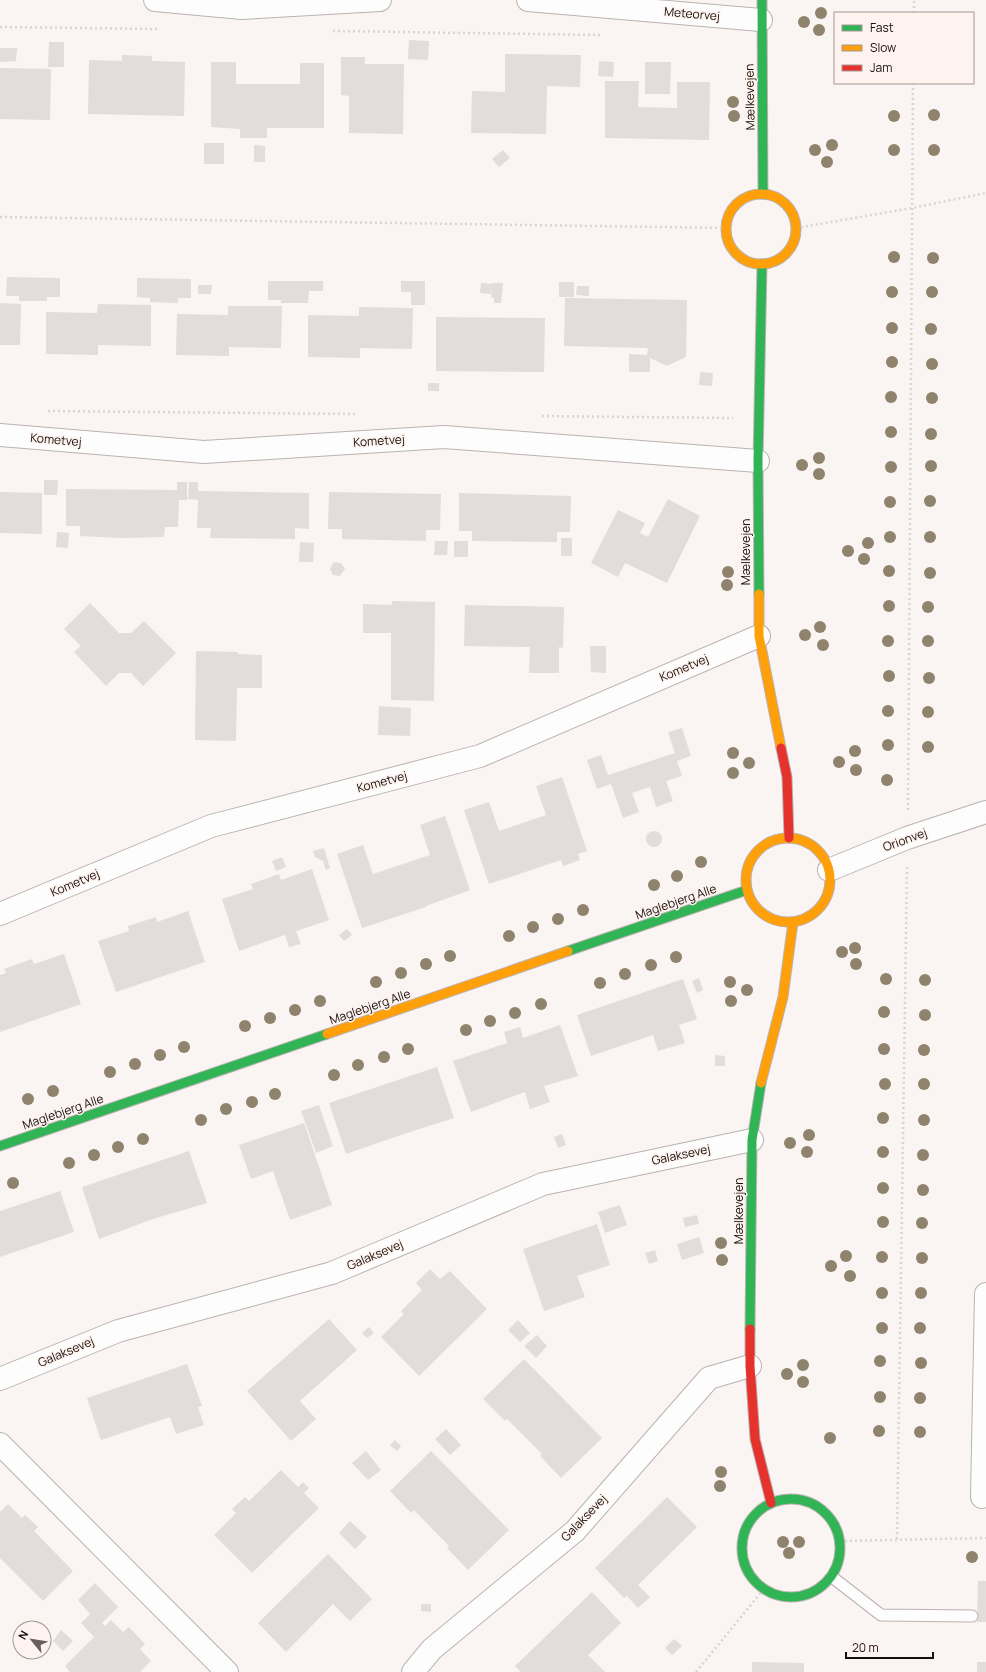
<svg xmlns="http://www.w3.org/2000/svg" width="986" height="1672" viewBox="0 0 986 1672" font-family="Manrope,sans-serif">
<rect width="100%" height="100%" fill="#faf4f2"/>
<!-- building -->
<g fill="#e4dcdb">
<path d="M409 40 429 41 428 60 408 59Z"/>
<path d="M49 42H64V67H48Z"/>
<path d="M0 48H17L16 61 0 62Z"/>
<path d="M505 54 581 55 580 87 547 86 546 134 471 133 472 91 505 92Z"/>
<path d="M122 55 152 56V61L185 62 184 116 88 114 89 60 122 61Z"/>
<path d="M341 57H365V64H404L403 134 349 133V96L341 95Z"/>
<path d="M599 61 614 62 613 77 598 76Z"/>
<path d="M211 62H236V84H300V63H324V128H267V138H240V129L211 127Z"/>
<path d="M645 62H671L670 94H645Z"/>
<path d="M0 68 51 69 50 120 0 119Z"/>
<path d="M605 81H639L638 107 677 108V82H710L709 140 605 138Z"/>
<rect x="204" y="143" width="20" height="21"/>
<path d="M254 145 265 146V162H254Z"/>
<path d="M503 150 510 158 499 167 492 159Z"/>
<path d="M7 277 60 278V297H47V301H19V296H6Z"/>
<path d="M137 278 191 279V298H178V303L150 302V298L137 297Z"/>
<path d="M268 281H323V291H309L308 303H281V300H268Z"/>
<path d="M401 281H425V305H411V292H401Z"/>
<rect x="559" y="282" width="15" height="15"/>
<path d="M481 283 492 284 491 294 480 293Z"/>
<path d="M492 283H503L501 303H494V298H491Z"/>
<path d="M198 285H212L211 294H198Z"/>
<path d="M577 286H589V296L576 295Z"/>
<path d="M565 298 687 300 686 357 667 366 650 358V372H629V354L647 355 648 348 564 346Z"/>
<path d="M0 303 21 304 20 345H0Z"/>
<path d="M98 304 151 305V346L98 345V355L46 354V312L97 313Z"/>
<path d="M228 306H282L281 348 229 347V356L176 355 177 314 228 315Z"/>
<path d="M359 307 413 308 412 349 360 348V358L308 357V315L359 316Z"/>
<path d="M436 317 545 318 544 372 436 371Z"/>
<path d="M700 372 713 373 712 386 699 385Z"/>
<rect x="428" y="383" width="11" height="8"/>
<path d="M44 480H58L57 495H44Z"/>
<path d="M177 482H187V500H179L178 527H165L164 537 122 538 80 536V526H66V489L177 490Z"/>
<path d="M189 482H198V491L309 493V529L295 528V539L210 538 211 528H197L198 500 188 499Z"/>
<path d="M0 492 42 493V534L0 533Z"/>
<path d="M329 492 441 494 440 530H426V541L342 539V529H328Z"/>
<path d="M459 493 571 496 570 532H557V542L472 541V531H459Z"/>
<path d="M668 499 700 516 667 583 625 563 618 577 591 563 618 510 645 523 640 533 648 537Z"/>
<path d="M57 532 69 533 68 548 56 547Z"/>
<rect x="561" y="538" width="11" height="18"/>
<path d="M435 541H448L447 555H434Z"/>
<rect x="454" y="541" width="14" height="16"/>
<path d="M300 542 314 543 313 562H299Z"/>
<path d="M334 562 341 563 345 569 340 576 333 575 330 569Z"/>
<path d="M392 601 435 602 434 701 391 700V633H363V604L392 605Z"/>
<path d="M90 603 119 633H131L144 621 176 653 143 686 131 673H119L106 686 74 652 81 646 64 629Z"/>
<path d="M465 605 564 607 563 648 559 647V673H529L530 647 464 646Z"/>
<path d="M590 646H606V673L591 672Z"/>
<path d="M196 651 238 652V654L262 655V688H237L236 741 195 740Z"/>
<path d="M379 706 411 708 410 736 378 735Z"/>
<path d="M682 728 691 756 677 761 682 776 666 781 673 801 656 807 650 787 632 793 639 812 623 818 611 784 597 789 587 760 601 755 608 775 675 753 668 732Z"/>
<path d="M562 777 587 851 578 854 580 860 563 866 561 860 489 884 464 810 489 802 499 831 546 815 536 786Z"/>
<path d="M445 816 470 890 426 906V907L362 928 337 854 363 845 373 874 430 855 420 825Z"/>
<circle cx="654" cy="839" r="8"/>
<path d="M324 848 330 868 326 870 323 861 315 857 313 851Z"/>
<path d="M282 857 286 867 276 871 272 861Z"/>
<path d="M312 869 329 920 296 931 301 944 289 947 285 935 239 951 222 899 253 889 251 884 279 874 281 880Z"/>
<path d="M188 911 205 962 116 992 98 941 129 931 128 926 156 917 157 922Z"/>
<path d="M347 929 352 935 344 941 339 935Z"/>
<path d="M64 954 81 1004 0 1032V975L6 973 4 969 32 959 34 964Z"/>
<path d="M699 978 703 990 697 993 692 981Z"/>
<path d="M683 979 697 1019 679 1025 685 1043 658 1051 653 1035 591 1056 577 1015Z"/>
<path d="M560 1025 578 1076 544 1086 550 1102 530 1109 525 1092 471 1112 453 1061 507 1043 504 1032 520 1027 523 1038Z"/>
<path d="M715 1055 725 1056V1066H715Z"/>
<path d="M437 1067 454 1118 401 1135 346 1154 329 1103Z"/>
<path d="M319 1105 333 1146 316 1153 301 1111Z"/>
<path d="M304 1123 332 1205 290 1220 273 1171 251 1179 239 1145Z"/>
<path d="M562 1134 566 1145 558 1148 554 1137Z"/>
<path d="M189 1151 207 1203 153 1219 99 1239 82 1187Z"/>
<path d="M60 1191 74 1232 0 1257V1211Z"/>
<path d="M620 1205 627 1225 605 1233 598 1212Z"/>
<path d="M697 1215 699 1224 685 1227 683 1218Z"/>
<path d="M597 1224 610 1265 577 1276 585 1297 544 1311 523 1249Z"/>
<path d="M699 1237 704 1253 682 1260 677 1244Z"/>
<path d="M655 1250 658 1261 649 1264 645 1253Z"/>
<path d="M430 1269 440 1279 450 1271 487 1309 419 1376 381 1337 404 1314 401 1311 422 1290 416 1283Z"/>
<path d="M329 1319 357 1350 300 1401 316 1419 291 1441 247 1391Z"/>
<path d="M518 1320 530 1333 520 1342 508 1330Z"/>
<path d="M369 1327 374 1333 367 1338 362 1333Z"/>
<path d="M537 1335 547 1346 536 1358 524 1346Z"/>
<path d="M524 1359 602 1438 561 1478 540 1456 542 1454 507 1419 505 1421 483 1399Z"/>
<path d="M187 1364 202 1406 198 1407 204 1425 176 1434 170 1417 101 1440 87 1398Z"/>
<path d="M446 1429 461 1445 450 1455 435 1439Z"/>
<path d="M395 1440 401 1446 397 1451 390 1445Z"/>
<path d="M366 1451 381 1470 368 1480 352 1463Z"/>
<path d="M431 1451 509 1530 468 1570 447 1548 449 1546 414 1510 411 1513 390 1491Z"/>
<path d="M281 1470 298 1487 303 1482 309 1488 304 1493 319 1508 252 1573 214 1535 236 1513 232 1509 245 1497 249 1501Z"/>
<path d="M667 1497 697 1527 638 1585 650 1597 638 1608 627 1596 624 1598 595 1568Z"/>
<path d="M8 1504 22 1518 25 1515 38 1527 34 1531 73 1571 43 1601 0 1558V1512Z"/>
<path d="M350 1521 367 1537 355 1549 339 1533Z"/>
<path d="M328 1554 372 1599 350 1621 333 1604 286 1652 258 1623Z"/>
<path d="M978 1581H986V1622H977Z"/>
<path d="M95 1583 118 1607 102 1623 105 1626 111 1620 123 1632 129 1627 145 1644 140 1649 151 1661 140 1672H70L65 1666 94 1637 81 1623 90 1614 78 1600Z"/>
<path d="M592 1592 621 1623 588 1655 605 1672H521L515 1666Z"/>
<path d="M421 1604H431V1612L421 1611Z"/>
<path d="M61 1630 73 1641 63 1651 53 1641Z"/>
<path d="M674 1639 682 1646 672 1655 665 1648Z"/>
<path d="M752 1662 804 1663V1672H752Z"/>
<rect x="977" y="1662" width="9" height="10"/>
</g>
<g fill="none" stroke-linecap="round" stroke-linejoin="round">
<!-- lane casing -->
<g stroke="#bab3b0" stroke-width="13">
<path id="lane" d="M832 1577 881 1615 972 1616"/>
</g>
<!-- street casing -->
<g stroke="#bab3b0" stroke-width="24">
<g id="street">
<path d="M155 0 242 8 380 0"/>
<path d="M528 0 761 20"/>
<path d="M0 435 204 452 444 437 758 461"/>
<path d="M829 870 907 838 986 812"/>
<path d="M0 914 211 826 480 756 759 636"/>
<path d="M0 1379 118 1331 332 1273 543 1184 752 1140"/>
<path d="M0 1444 227 1672"/>
<path d="M982 1497 986 1294"/>
<path d="M413 1672 432 1649 575 1531 709 1378 750 1366"/>
</g>
</g>
<!-- fast casing -->
<g stroke="#bab3b0" stroke-width="11">
<g id="fast">
<path d="M762 0 763 194"/>
<path d="M759 594 758 461 762 264"/>
<path d="M568 951 747 890"/>
<path d="M0 1146 327 1034"/>
<path d="M750 1329 752 1140 761 1083"/>
<circle cx="791" cy="1548" r="49"/>
</g>
</g>
<!-- slow casing -->
<g stroke="#bab3b0" stroke-width="11">
<g id="slow">
<circle cx="761" cy="229" r="35"/>
<path d="M759 594V636L781 748"/>
<circle cx="788" cy="880" r="42"/>
<path d="M327 1034 568 951"/>
<path d="M761 1083 783 997 793 922"/>
</g>
</g>
<!-- jam casing -->
<g stroke="#bab3b0" stroke-width="11">
<g id="jam">
<path d="M781 748 787 777 789 838"/>
<path d="M750 1329V1366L755 1439 771 1503"/>
</g>
</g>
<!-- path -->
<g stroke="#d7d5d4" stroke-width="2.5" stroke-dasharray="2 3" stroke-linecap="butt">
<path d="M914 13V0"/>
<path d="M0 27 158 29"/>
<path d="M333 31 602 35"/>
<path d="M0 217 726 228"/>
<path d="M796 228 912 208 986 193"/>
<path d="M48 411 357 414"/>
<path d="M542 416 733 418"/>
<path d="M908 810 913 83"/>
<path d="M897 1539 907 867"/>
<path d="M840 1541 986 1538"/>
<path d="M696 1672 763 1590"/>
</g>
<!-- lane -->
<use href="#lane" stroke="#fefdfd" stroke-width="11"/>
<!-- street -->
<use href="#street" stroke="#fefdfd" stroke-width="22"/>
<!-- fast -->
<use href="#fast" stroke="#30b455" stroke-width="9"/>
<!-- slow -->
<use href="#slow" stroke="#ff9f0a" stroke-width="9"/>
<!-- jam -->
<use href="#jam" stroke="#e5322d" stroke-width="9"/>
</g>
<!-- trees -->
<g fill="#8f836d">
<circle cx="821" cy="13" r="6"/>
<circle cx="804" cy="22" r="6"/>
<circle cx="819" cy="30" r="6"/>
<circle cx="733" cy="102" r="6"/>
<circle cx="934" cy="115" r="6"/>
<circle cx="734" cy="116" r="6"/>
<circle cx="894" cy="116" r="6"/>
<circle cx="832" cy="145" r="6"/>
<circle cx="815" cy="150" r="6"/>
<circle cx="894" cy="150" r="6"/>
<circle cx="934" cy="150" r="6"/>
<circle cx="827" cy="162" r="6"/>
<circle cx="894" cy="257" r="6"/>
<circle cx="933" cy="258" r="6"/>
<circle cx="892" cy="292" r="6"/>
<circle cx="932" cy="292" r="6"/>
<circle cx="892" cy="328" r="6"/>
<circle cx="931" cy="329" r="6"/>
<circle cx="892" cy="362" r="6"/>
<circle cx="932" cy="364" r="6"/>
<circle cx="891" cy="397" r="6"/>
<circle cx="932" cy="398" r="6"/>
<circle cx="891" cy="432" r="6"/>
<circle cx="931" cy="434" r="6"/>
<circle cx="819" cy="458" r="6"/>
<circle cx="802" cy="465" r="6"/>
<circle cx="931" cy="466" r="6"/>
<circle cx="891" cy="467" r="6"/>
<circle cx="819" cy="474" r="6"/>
<circle cx="930" cy="501" r="6"/>
<circle cx="890" cy="502" r="6"/>
<circle cx="890" cy="537" r="6"/>
<circle cx="930" cy="537" r="6"/>
<circle cx="868" cy="543" r="6"/>
<circle cx="848" cy="551" r="6"/>
<circle cx="864" cy="559" r="6"/>
<circle cx="889" cy="571" r="6"/>
<circle cx="728" cy="572" r="6"/>
<circle cx="930" cy="573" r="6"/>
<circle cx="727" cy="585" r="6"/>
<circle cx="889" cy="606" r="6"/>
<circle cx="928" cy="607" r="6"/>
<circle cx="820" cy="627" r="6"/>
<circle cx="805" cy="635" r="6"/>
<circle cx="888" cy="641" r="6"/>
<circle cx="928" cy="641" r="6"/>
<circle cx="823" cy="645" r="6"/>
<circle cx="889" cy="676" r="6"/>
<circle cx="929" cy="678" r="6"/>
<circle cx="888" cy="711" r="6"/>
<circle cx="928" cy="712" r="6"/>
<circle cx="888" cy="745" r="6"/>
<circle cx="928" cy="747" r="6"/>
<circle cx="855" cy="751" r="6"/>
<circle cx="733" cy="753" r="6"/>
<circle cx="839" cy="762" r="6"/>
<circle cx="749" cy="763" r="6"/>
<circle cx="856" cy="770" r="6"/>
<circle cx="733" cy="773" r="6"/>
<circle cx="887" cy="780" r="6"/>
<circle cx="701" cy="862" r="6"/>
<circle cx="677" cy="876" r="6"/>
<circle cx="654" cy="885" r="6"/>
<circle cx="583" cy="910" r="6"/>
<circle cx="558" cy="919" r="6"/>
<circle cx="533" cy="927" r="6"/>
<circle cx="509" cy="936" r="6"/>
<circle cx="855" cy="948" r="6"/>
<circle cx="842" cy="952" r="6"/>
<circle cx="450" cy="956" r="6"/>
<circle cx="676" cy="957" r="6"/>
<circle cx="426" cy="964" r="6"/>
<circle cx="856" cy="964" r="6"/>
<circle cx="651" cy="965" r="6"/>
<circle cx="401" cy="973" r="6"/>
<circle cx="625" cy="974" r="6"/>
<circle cx="886" cy="979" r="6"/>
<circle cx="925" cy="980" r="6"/>
<circle cx="376" cy="982" r="6"/>
<circle cx="730" cy="982" r="6"/>
<circle cx="600" cy="983" r="6"/>
<circle cx="747" cy="990" r="6"/>
<circle cx="320" cy="1001" r="6"/>
<circle cx="731" cy="1001" r="6"/>
<circle cx="541" cy="1004" r="6"/>
<circle cx="295" cy="1010" r="6"/>
<circle cx="884" cy="1012" r="6"/>
<circle cx="515" cy="1013" r="6"/>
<circle cx="925" cy="1015" r="6"/>
<circle cx="270" cy="1018" r="6"/>
<circle cx="490" cy="1021" r="6"/>
<circle cx="245" cy="1026" r="6"/>
<circle cx="466" cy="1030" r="6"/>
<circle cx="184" cy="1047" r="6"/>
<circle cx="408" cy="1049" r="6"/>
<circle cx="884" cy="1049" r="6"/>
<circle cx="924" cy="1050" r="6"/>
<circle cx="160" cy="1055" r="6"/>
<circle cx="384" cy="1057" r="6"/>
<circle cx="135" cy="1064" r="6"/>
<circle cx="358" cy="1065" r="6"/>
<circle cx="110" cy="1072" r="6"/>
<circle cx="334" cy="1075" r="6"/>
<circle cx="885" cy="1084" r="6"/>
<circle cx="924" cy="1084" r="6"/>
<circle cx="53" cy="1091" r="6"/>
<circle cx="275" cy="1094" r="6"/>
<circle cx="28" cy="1099" r="6"/>
<circle cx="252" cy="1102" r="6"/>
<circle cx="226" cy="1109" r="6"/>
<circle cx="883" cy="1118" r="6"/>
<circle cx="201" cy="1120" r="6"/>
<circle cx="924" cy="1120" r="6"/>
<circle cx="809" cy="1135" r="6"/>
<circle cx="143" cy="1139" r="6"/>
<circle cx="790" cy="1143" r="6"/>
<circle cx="118" cy="1147" r="6"/>
<circle cx="807" cy="1152" r="6"/>
<circle cx="883" cy="1152" r="6"/>
<circle cx="94" cy="1155" r="6"/>
<circle cx="923" cy="1155" r="6"/>
<circle cx="69" cy="1163" r="6"/>
<circle cx="13" cy="1183" r="6"/>
<circle cx="883" cy="1188" r="6"/>
<circle cx="923" cy="1190" r="6"/>
<circle cx="883" cy="1222" r="6"/>
<circle cx="922" cy="1223" r="6"/>
<circle cx="721" cy="1243" r="6"/>
<circle cx="846" cy="1256" r="6"/>
<circle cx="882" cy="1257" r="6"/>
<circle cx="922" cy="1258" r="6"/>
<circle cx="722" cy="1260" r="6"/>
<circle cx="831" cy="1266" r="6"/>
<circle cx="850" cy="1276" r="6"/>
<circle cx="882" cy="1293" r="6"/>
<circle cx="921" cy="1293" r="6"/>
<circle cx="882" cy="1328" r="6"/>
<circle cx="920" cy="1328" r="6"/>
<circle cx="880" cy="1361" r="6"/>
<circle cx="921" cy="1363" r="6"/>
<circle cx="803" cy="1365" r="6"/>
<circle cx="787" cy="1374" r="6"/>
<circle cx="803" cy="1382" r="6"/>
<circle cx="880" cy="1397" r="6"/>
<circle cx="920" cy="1398" r="6"/>
<circle cx="879" cy="1431" r="6"/>
<circle cx="920" cy="1432" r="6"/>
<circle cx="830" cy="1438" r="6"/>
<circle cx="721" cy="1472" r="6"/>
<circle cx="720" cy="1486" r="6"/>
<circle cx="783" cy="1542" r="6"/>
<circle cx="799" cy="1542" r="6"/>
<circle cx="789" cy="1553" r="6"/>
<circle cx="972" cy="1557" r="6"/>
</g>
<g text-anchor="middle" stroke-width="3" stroke-linejoin="round" paint-order="stroke">
<!-- street labels -->
<g font-size="12" fill="#170f0b" stroke="#fef3ee">
<text transform="translate(692 14) rotate(5)" y="4">Meteorvej</text>
<text transform="translate(750 97) rotate(-91)" y="4">Mælkevejen</text>
<text transform="translate(56 440) rotate(5)" y="4">Kometvej</text>
<text transform="translate(379 441) rotate(-4)" y="4">Kometvej</text>
<text transform="translate(746 552) rotate(-90)" y="4">Mælkevejen</text>
<text transform="translate(684 668) rotate(-23)" y="4">Kometvej</text>
<text transform="translate(382 782) rotate(-15)" y="4">Kometvej</text>
<text transform="translate(905 840) rotate(-20)" y="4">Orionvej</text>
<text transform="translate(75 883) rotate(-23)" y="4">Kometvej</text>
<text transform="translate(676 902) rotate(-19)" y="4">Maglebjerg Alle</text>
<text transform="translate(370 1007) rotate(-19)" y="4">Maglebjerg Alle</text>
<text transform="translate(63 1112) rotate(-19)" y="4">Maglebjerg Alle</text>
<text transform="translate(681 1155) rotate(-12)" y="4">Galaksevej</text>
<text transform="translate(739 1211) rotate(-90)" y="4">Mælkevejen</text>
<text transform="translate(375 1255) rotate(-23)" y="4">Galaksevej</text>
<text transform="translate(66 1352) rotate(-23)" y="4">Galaksevej</text>
<text transform="translate(584 1518) rotate(-46)" y="4">Galaksevej</text>
</g>
</g>
<!-- legend -->
<rect x="834" y="12" width="140" height="72" fill="#fef3ee" stroke="#a29893"/>
<rect x="842" y="25" width="20" height="6" fill="#30b455" stroke="#a29893"/>
<text x="870" y="32" font-size="12" fill="#170f0b">Fast</text>
<rect x="842" y="45" width="20" height="6" fill="#ff9f0a" stroke="#a29893"/>
<text x="870" y="52" font-size="12" fill="#170f0b">Slow</text>
<rect x="842" y="65" width="20" height="6" fill="#e5322d" stroke="#a29893"/>
<text x="870" y="72" font-size="12" fill="#170f0b">Jam</text>
<!-- north arrow -->
<g transform="translate(32 1640) rotate(300)"><circle r="19" fill="#fef3ee" stroke="#a29893"/>
<path d="M0-3L7 15L0 10L-7 15Z" fill="#665f5c"/>
<text y="-6" font-size="11" font-weight="bold" text-anchor="middle" fill="#170f0b">N</text>
</g>
<!-- scale -->
<path d="M846 1652v6h87v-6" fill="none" stroke="#170f0b" stroke-width="2"/>
<text x="852" y="1652" font-size="12" fill="#170f0b" stroke="#fef3ee" stroke-width="3" paint-order="stroke">20 m</text>
</svg>
